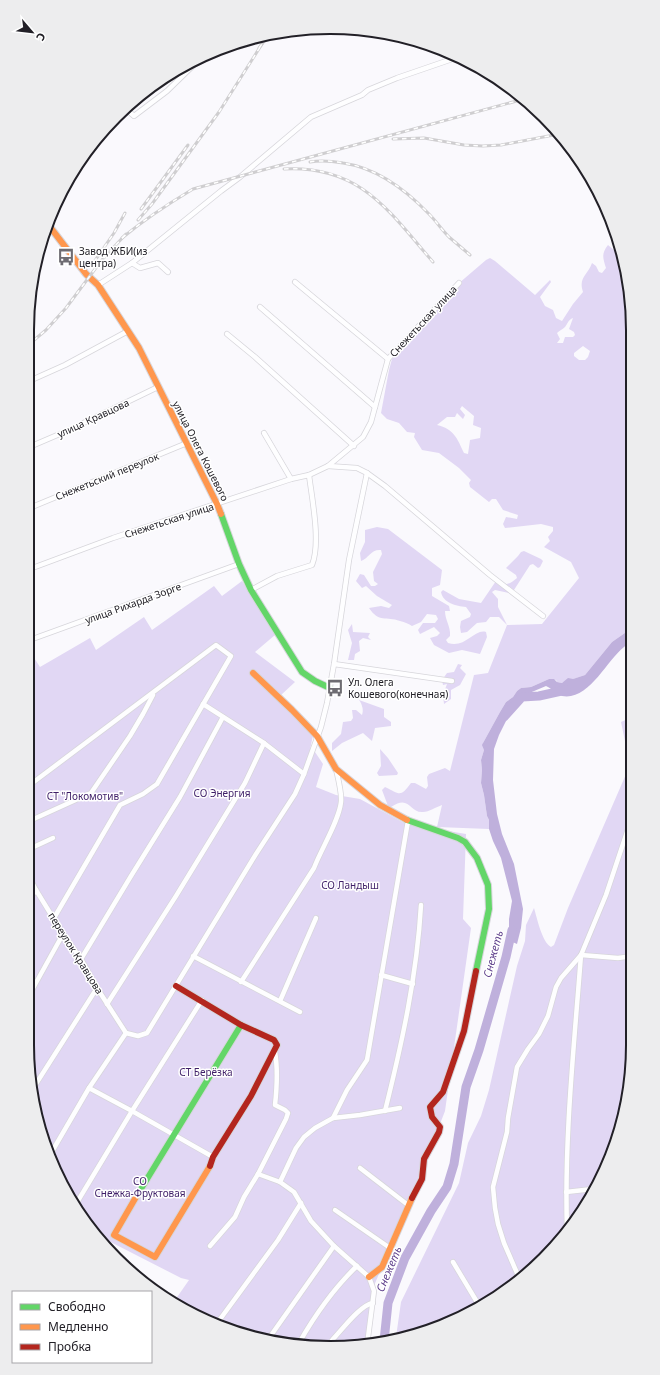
<svg xmlns="http://www.w3.org/2000/svg" width="660" height="1375" viewBox="0 0 660 1375" font-family="'Noto Sans',sans-serif">
<rect width="100%" height="100%" fill="#faf9fd"/>
<!-- green -->
<g fill="#e1d7f4" fill-rule="evenodd">
<path d="M608 245 615 251 619 247 630 290 632 628 612 642 585 675 562 683 557 682 556 680 549 679 531 687 521 688 517 691 513 697 506 702 500 712 483 743 484 750 481 760 482 770 481 783 484 795 487 816 489 820V829L437 827 442 805C436 807 429 812 423 812 409 813 410 794 391 807L388 806 382 790 385 787C400 794 400 798 411 783H415L426 789 428 786 427 777 429 774 445 768 450 771 474 675 488 673 507 625 499 617H490L486 622 477 623 467 632 461 633 460 627 461 621 470 617 471 614 466 607C456 606 443 603 441 592L443 590 459 599 481 603 496 581C505 586 509 585 517 578L516 575 506 568 518 556 521 552 524 551 541 559 543 561 540 567 538 568 533 564 530 565 514 590 509 593 495 590 492 592 498 599V607L507 625 542 624 579 578 571 562 544 547 550 541 548 537 553 531V527L541 524 505 528 503 524 506 517 517 519 518 515 503 510 496 499H492L489 502 470 487 469 483 471 480 459 468 439 453 422 450 414 437 415 433 407 432 399 423 387 419 381 413 389 370 392 359 430 312 451 290 486 260 490 258 495 261 535 295 550 280 551 282 540 297 545 306 553 310 556 318 562 321 573 304 583 292C578 277 588 275 592 263L596 266 599 272 602 273 606 268C603 258 601 254 608 245ZM573 318 569 329 574 332 575 335 573 337H565L563 343H557L560 339 557 333C560 330 562 330 565 327 568 323 568 320 573 318ZM583 346 590 351 588 357 585 360H579L574 356V353ZM462 406 474 416 473 425 481 428 480 438 470 440 468 454 464 453C457 438 454 429 437 425L447 417H455L457 413 463 419 465 415 460 409Z"/>
<path d="M377 527 388 529 442 570 440 585 432 588V596L449 606 450 611H445C445 620 451 627 450 636L446 640 448 643C465 649 475 628 486 632L487 637 480 654 462 650 449 653 434 645 430 638 437 636 440 633 434 627 420 634 418 630 423 623H435L438 619 436 615 427 614 421 622 412 626C409 624 405 622 400 621 386 616 379 623 369 608L381 606 389 608 392 605 377 596 366 586 362 588 356 581 360 574 364 575 371 586H375L378 584 374 581 373 572 382 554 381 550C371 549 369 558 361 561L360 553 365 542V530Z"/>
<path d="M242 581 275 635 255 652 295 682 280 696 313 735 310 750 315 752 323 764 316 787 336 795 360 799 406 824 466 834 463 919 471 928 445 1111 413 1194 373 1288 368 1345 271 1342 178 1307 173 1303 189 1280 181 1278 93 1233 90 1230 43 1143 27 1045V647L40 667 90 638 96 650 144 617 152 630 214 586 222 596Z"/>
<path d="M352 624 353 632 370 633 368 637 371 640 363 638 359 641 360 651 355 654 354 660H348L352 643 348 630Z"/>
<path d="M458 664 462 665 460 668 466 674 460 685 451 690V699L444 704 443 695 447 684 443 685 442 680 447 673 454 672Z"/>
<path d="M359 700 384 709V717L391 722V726L375 728 372 741 363 733 342 743 332 751V743L341 734 343 722 351 721 353 718 352 710H356L362 715C364 710 362 704 359 700Z"/>
<path d="M632 717 633 1045 627 1104 610 1161 558 1245 514 1286 464 1317 396 1337 401 1302 459 1183 468 1143 481 1116 489 1090 517 966 525 941 526 925 534 908C537 918 542 942 551 947L554 945 568 908 630 765 621 722Z"/>
<path d="M380 749 388 758 398 773 397 775 379 776 377 773 381 766Z"/>
</g>
<!-- water -->
<path fill="#bfb0dc" d="M632 628V642C629 643 626 645 624 647 606 661 589 701 562 696 555 694 553 689 546 686L527 694 514 705 499 735 494 749 493 780 497 814 502 834 514 864 523 909 521 928 517 944 506 939 509 932V919L512 901 501 858 493 841 489 829V820L487 816 484 795 481 783 482 770 481 760 484 750 482 745 483 743 500 712 506 702 513 697 517 691 521 688 531 687 549 679H554L557 682 562 683 568 678 573 679 585 675 612 642Z"/>
<g fill="none" stroke-linecap="round" stroke-linejoin="round">
<!-- river -->
<g stroke="#bfb0dc" stroke-width="9">
<path d="M504 717 522 697 539 696 566 690"/>
<path d="M384 1341 388 1303 405 1258 431 1211 447 1187 454 1164 466 1087 479 1050 506 957 512 930"/>
</g>
<!-- street casing -->
<g stroke="#d7d6db" stroke-width="6">
<g id="street">
<path d="M125 108 134 116 167 91 203 56"/>
<path d="M132 263 140 268 158 263 168 272"/>
<path d="M295 282 388 359"/>
<path d="M98 285 132 263 221 191 240 177 311 117 362 95 368 90 397 78 458 57"/>
<path d="M260 307 375 407"/>
<path d="M227 334 255 357 354 446"/>
<path d="M27 382 65 365 128 331"/>
<path d="M264 433 291 479"/>
<path d="M27 448 69 430 158 387"/>
<path d="M328 466 357 468 367 473 385 486 490 575 543 616"/>
<path d="M27 509 187 443"/>
<path d="M27 570 113 538 291 479 309 475 328 466 363 437 371 422 388 359 459 283"/>
<path d="M251 590 277 576 312 565C321 543 312 499 309 475"/>
<path d="M27 641 239 564"/>
<path d="M334 664 452 681"/>
<path d="M203 704 264 743 304 774"/>
<path d="M27 787 216 645 231 656 157 784 143 794 120 805 54 918"/>
<path d="M27 822 91 793 130 736 143 714 153 695"/>
<path d="M27 850 53 838"/>
<path d="M27 873 36 890 63 934 81 959 97 988 126 1033"/>
<path d="M27 903 36 890"/>
<path d="M581 955 618 958 633 956"/>
<path d="M193 956 300 1012"/>
<path d="M81 959 131 876 180 797 223 717"/>
<path d="M381 975 413 984"/>
<path d="M241 982 314 868C321 849 339 821 341 802 342 793 338 778 336 769"/>
<path d="M27 999 63 934"/>
<path d="M280 1001 316 918"/>
<path d="M107 1004 176 896 245 783 264 743"/>
<path d="M126 1033 138 1036 147 1033 256 854 295 794 304 774 321 727 327 703 334 664 349 560 367 473"/>
<path d="M34 1087 97 988"/>
<path d="M89 1088 132 1111 213 1157"/>
<path d="M385 1111C402 1043 417 975 421 905"/>
<path d="M333 1118 360 1115 400 1108"/>
<path d="M50 1155 89 1088 126 1033"/>
<path d="M360 1168 408 1205"/>
<path d="M258 1174 280 1182 294 1192 311 1221 334 1246 369 1277 374 1291 367 1345"/>
<path d="M280 1182 296 1148 304 1137 315 1128 333 1118 347 1090 367 1060 408 821"/>
<path d="M566 1192 593 1189"/>
<path d="M76 1204 132 1111 202 1000"/>
<path d="M335 1210 390 1248"/>
<path d="M567 1230C564 1139 574 1047 581 955"/>
<path d="M210 1246 235 1217 244 1197 258 1174 286 1119 288 1113 285 1110 275 1105C277 1087 278 1069 275 1052"/>
<path d="M453 1262 480 1307"/>
<path d="M520 1280 504 1243 498 1224 495 1208 493 1187 507 1132 508 1118 517 1067 528 1049 539 1034 548 1016 556 987 561 978 581 955 606 895 632 817"/>
<path d="M218 1322 278 1240 301 1203"/>
<path d="M267 1341 334 1246"/>
<path d="M299 1343C315 1315 334 1288 357 1266"/>
<path d="M330 1344 333 1339C342 1330 360 1305 373 1303"/>
</g>
</g>
<!-- fast casing -->
<g stroke="#d7d6db" stroke-width="8">
<g id="fast">
<path d="M221 514 239 564 251 590 302 672 315 681 330 688"/>
<path d="M407 820 458 838 465 842 477 858 488 885 489 909 476 971"/>
<path d="M136 1197 241 1025"/>
</g>
</g>
<!-- slow casing -->
<g stroke="#d7d6db" stroke-width="8">
<g id="slow">
<path d="M47 223 86 274 98 285 139 348 217 504 221 514"/>
<path d="M253 673 292 710 317 736 336 769 380 805 407 820"/>
<path d="M136 1197 114 1235 155 1257 210 1166"/>
<path d="M369 1277 382 1267 412 1198"/>
</g>
</g>
<!-- jam casing -->
<g stroke="#d7d6db" stroke-width="8">
<g id="jam">
<path d="M176 986 241 1025 274 1040 277 1045 251 1096 213 1157 210 1166"/>
<path d="M412 1198 422 1179 424 1159 439 1132 440 1127 432 1117 430 1107 443 1092 464 1031 476 971"/>
</g>
</g>
<!-- street -->
<use href="#street" stroke="#fefeff" stroke-width="4.5"/>
<!-- fast -->
<use href="#fast" stroke="#63d668" stroke-width="6"/>
<!-- slow -->
<use href="#slow" stroke="#ff974d" stroke-width="6"/>
<!-- jam -->
<use href="#jam" stroke="#b3261e" stroke-width="6"/>
<!-- rail casing -->
<g stroke="#cfced0" stroke-width="3">
<g id="rail">
<path d="M259 48 270 33"/>
<path d="M393 139 424 138 464 145 483 146 501 145 559 134"/>
<path d="M310 162C320 160 332 161 343 163 377 168 406 190 429 214 436 221 442 230 449 237 456 243 463 249 470 255"/>
<path d="M284 169C360 165 389 211 433 262"/>
<path d="M141 209 188 145"/>
<path d="M138 220 152 204 219 112 262 44"/>
<path d="M122 238C145 219 168 204 193 189L524 99"/>
<path d="M94 262 114 233 125 213"/>
<path d="M27 346 46 330 66 308 101 261 126 234"/>
</g>
</g>
<!-- rail -->
<use href="#rail" stroke="#fff" stroke-width="1.5" stroke-dasharray="4.5" stroke-linecap="butt"/>
</g>
<!-- icons -->
<defs>
<g id="bus-bare" transform="scale(1.38)"><path d="M-5-6H5V4H4V6H2V4H-2V6H-4V4H-5ZM-3.5-4V0h7V-4ZM-3.5 1.2v1.5H-2V1.2ZM2 1.2v1.5H3.5V1.2Z" fill="#6e6c72" stroke="#fff" stroke-width="2.5" paint-order="stroke"/></g>
</defs>
<g fill-rule="evenodd">
<use href="#bus-bare" x="66" y="257"/>
<use href="#bus-bare" x="335" y="688"/>
</g>
<g text-anchor="middle" stroke-width="3" stroke-linejoin="round" paint-order="stroke">
<!-- poi labels -->
<g font-size="10" fill="#222027" stroke="#fff" text-anchor="start">
<text x="79" y="255">Завод ЖБИ(из<tspan x="79" dy="12">центра)</tspan></text>
<text x="348" y="686">Ул. Олега<tspan x="348" dy="12">Кошевого(конечная)</tspan></text>
</g>
<!-- street labels -->
<g font-size="10" fill="#222027" stroke="#fff">
<text transform="translate(423 321) rotate(-47)" y="4">Снежетьская улица</text>
<text transform="translate(93 418) rotate(-25)" y="4">улица Кравцова</text>
<text transform="translate(201 451) rotate(63)" y="4">улица Олега Кошевого</text>
<text transform="translate(107 476) rotate(-22)" y="4">Снежетьский переулок</text>
<text transform="translate(169 520) rotate(-18)" y="4">Снежетьская улица</text>
<text transform="translate(133 603) rotate(-20)" y="4">улица Рихарда Зорге</text>
<text transform="translate(76 953) rotate(58)" y="4">переулок Кравцова</text>
</g>
<!-- park labels -->
<g font-size="10" fill="#3f1f68" stroke="#fff">
<text x="222" y="797">СО Энергия</text>
<text x="85" y="800">СТ "Локомотив"</text>
<text x="350" y="889">СО Ландыш</text>
<text x="206" y="1076">СТ Берёзка</text>
<text x="140" y="1185">СО<tspan x="140" dy="12">Снежка-Фруктовая</tspan></text>
</g>
<!-- water labels -->
<g font-size="11" font-style="italic" fill="#5f408c" stroke="#fff">
<text transform="translate(493 954) rotate(-75)" y="4">Снежеть</text>
<text transform="translate(389 1269) rotate(-67)" y="4">Снежеть</text>
</g>
</g>
<!-- crop -->
<path d="M0 0H660V1375H0ZM330 34H330A296 296 0 0 1 626 330V1045A296 296 0 0 1 330 1341H330A296 296 0 0 1 34 1045V330A296 296 0 0 1 330 34Z" fill="#ededee" fill-rule="evenodd"/>
<path fill="none" stroke="#222027" stroke-width="2" d="M330 34H330A296 296 0 0 1 626 330V1045A296 296 0 0 1 330 1341H330A296 296 0 0 1 34 1045V330A296 296 0 0 1 330 34Z"/>
<!-- legend -->
<rect x="12" y="1291" width="140" height="72" fill="#ffffff" stroke="#a7a6a9"/>
<rect x="20" y="1304" width="20" height="6" fill="#63d668" stroke="#a7a6a9"/>
<text x="48" y="1311" font-size="12" fill="#222027">Свободно</text>
<rect x="20" y="1324" width="20" height="6" fill="#ff974d" stroke="#a7a6a9"/>
<text x="48" y="1331" font-size="12" fill="#222027">Медленно</text>
<rect x="20" y="1344" width="20" height="6" fill="#b3261e" stroke="#a7a6a9"/>
<text x="48" y="1351" font-size="12" fill="#222027">Пробка</text>
<!-- north arrow -->
<g transform="translate(32 32) rotate(118)" stroke="#ffffff" stroke-width="3" paint-order="stroke">
<path d="M0-3L7 15L0 10L-7 15Z" fill="#222027"/>
<text y="-6" font-size="11" font-weight="bold" text-anchor="middle" fill="#222027">С</text>
</g>
</svg>
